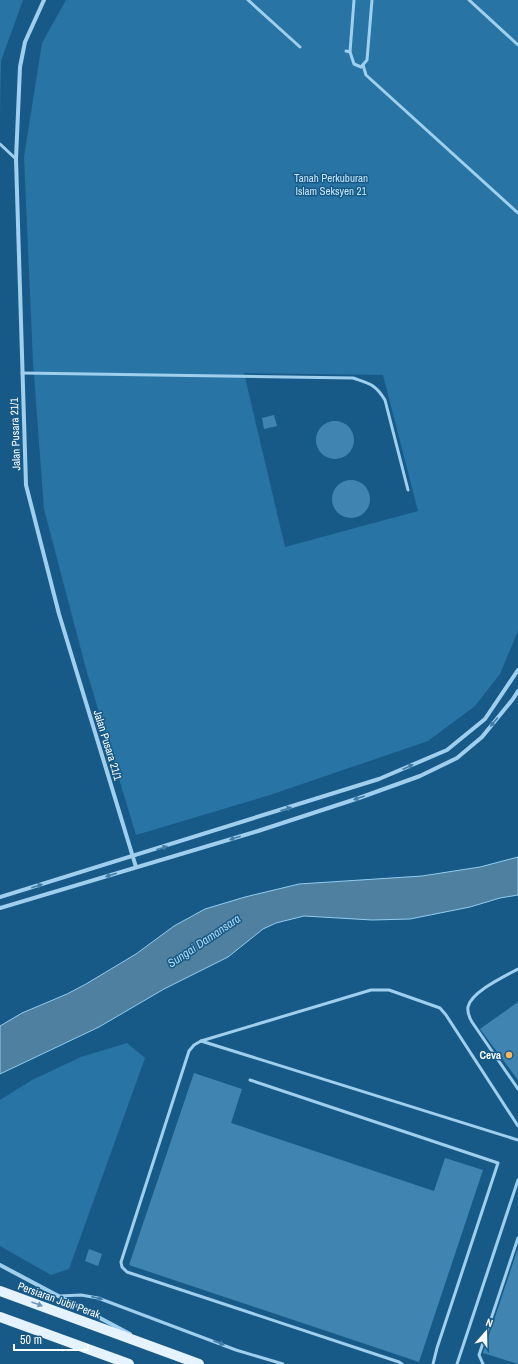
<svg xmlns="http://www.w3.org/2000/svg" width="518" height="1364" viewBox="0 0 518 1364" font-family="'Archivo Narrow',sans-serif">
<rect width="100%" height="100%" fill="#185a87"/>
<!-- green -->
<g fill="#2874a4" fill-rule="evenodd">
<path d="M0 0H23L1 61 0 113Z"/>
<path d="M66 0H518V631L500 674 475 706 428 741 270 795 136 835 86 669 44 509 33 362 24 157 42 43ZM244 373 383 375 418 511 285 547Z"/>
<path d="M127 1043 145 1058 69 1269 51 1275 0 1246V1100L32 1080 81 1057Z"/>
</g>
<!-- water -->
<path fill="#4f80a0" stroke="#91ccf0" d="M518 857V895L500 898 470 907 410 919 372 920 304 916 276 923 263 929 228 957 164 989 99 1027 0 1074V1026L22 1013 67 994 86 984 136 954 174 926 205 909 245 897 299 884 422 876 480 867Z"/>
<!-- building -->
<g fill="#4085b1">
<path d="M274 415 277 426 264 429 262 418Z"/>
<circle cx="335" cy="440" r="19"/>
<circle cx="351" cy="499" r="19"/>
<path d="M518 1002V1080L480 1029Z"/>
<path d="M194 1073 242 1089 231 1123 434 1191 445 1158 483 1170 419 1362 129 1265Z"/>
<path d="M89 1249 102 1254 98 1266 85 1261Z"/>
<path d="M517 1251H518V1364L483 1353Z"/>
</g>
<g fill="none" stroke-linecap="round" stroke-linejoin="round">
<!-- service -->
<g stroke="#9fcfed" stroke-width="3">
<path d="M248 0 300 47"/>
<path d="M469 0 518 45"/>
<path d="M346 51 350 52 354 0"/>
<path d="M350 52 354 64 361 67 367 60 372 0"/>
<path d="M363 65 366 75 518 213"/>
<path d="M0 144 16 159"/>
<path d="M22 373 353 378C370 384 375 384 385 400L408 490"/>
<path d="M518 969C505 976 471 992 468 1007 467 1013 469 1017 472 1022L518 1089"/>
<path d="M201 1041 518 1140"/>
<path d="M250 1080 498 1163 437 1348 433 1364"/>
<path d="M60 1296 81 1295 98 1298 236 1350 283 1364"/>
<path d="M402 1364 399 1362 127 1272 122 1267 121 1262 189 1051 194 1045 201 1041 371 990H389L440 1008 446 1015 518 1126"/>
<path d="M457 1364 518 1180"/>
<path d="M483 1364 479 1355 518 1238"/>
</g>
<!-- minor -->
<g stroke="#9fcfed" stroke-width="4">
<path d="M44 0 25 42 20 67 16 159 26 485 59 614 136 867"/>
<path d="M0 897 379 779 447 750 485 719 518 670"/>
<path d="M0 908 258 831 359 798 420 776 457 758 482 737 513 699 518 691"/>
<path d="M0 1265 130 1334"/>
</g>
<!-- primary -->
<g stroke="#e5f3ff" stroke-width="10">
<path d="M0 1291 199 1364"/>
<path d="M0 1317 129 1364"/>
</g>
</g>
<!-- one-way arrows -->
<defs><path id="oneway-solid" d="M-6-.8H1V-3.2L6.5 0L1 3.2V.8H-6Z"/></defs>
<g fill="#407da6">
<use href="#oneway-solid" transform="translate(494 722) rotate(130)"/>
<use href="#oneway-solid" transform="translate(408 767) rotate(-24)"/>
<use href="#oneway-solid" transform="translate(359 798) rotate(161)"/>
<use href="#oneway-solid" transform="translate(286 809) rotate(-17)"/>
<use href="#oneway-solid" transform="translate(235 838) rotate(163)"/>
<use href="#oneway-solid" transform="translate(162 848) rotate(-17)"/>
<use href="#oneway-solid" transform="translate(111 875) rotate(163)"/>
<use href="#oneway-solid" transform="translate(37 886) rotate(-17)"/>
<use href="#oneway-solid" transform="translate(97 1298) rotate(14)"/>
<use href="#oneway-solid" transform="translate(219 1343) rotate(21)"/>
</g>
<use fill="#6a97b7" href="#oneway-solid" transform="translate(37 1304) rotate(20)"/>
<!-- markers -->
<circle fill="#ffb55b" stroke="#185a87" stroke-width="1.5" cx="509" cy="1055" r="4"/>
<g text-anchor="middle" stroke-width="3" stroke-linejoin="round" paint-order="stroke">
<!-- park labels -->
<g font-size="11" fill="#c4e5fa" stroke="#185a87">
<text x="331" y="182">Tanah Perkuburan<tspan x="331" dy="13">Islam Seksyen 21</tspan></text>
</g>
<!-- street labels -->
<g font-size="11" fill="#fff" stroke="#185a87">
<text transform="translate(15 434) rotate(-92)" y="4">Jalan Pusara 21/1</text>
<text transform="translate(108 745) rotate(73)" y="4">Jalan Pusara 21/1</text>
<text transform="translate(59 1300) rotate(20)" y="4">Persiaran Jubli Perak</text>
</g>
<!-- poi labels -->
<g font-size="11" font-weight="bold" fill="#fff" stroke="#185a87" text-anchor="end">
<text x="501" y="1059">Ceva</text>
</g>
<!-- water labels -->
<g font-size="12" font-style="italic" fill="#aad8f5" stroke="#185a87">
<text transform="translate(204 941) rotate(-34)" y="4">Sungai Damansara</text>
</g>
</g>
<!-- north arrow -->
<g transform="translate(486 1332) rotate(20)" stroke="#185a87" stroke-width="3" paint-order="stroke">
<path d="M0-3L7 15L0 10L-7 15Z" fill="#ffffff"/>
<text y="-6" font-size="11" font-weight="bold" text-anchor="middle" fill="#ffffff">N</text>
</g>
<!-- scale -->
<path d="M14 1344v6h74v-6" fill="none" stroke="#ffffff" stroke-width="2"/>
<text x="20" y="1344" font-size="12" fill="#ffffff" stroke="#185a87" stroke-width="3" paint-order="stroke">50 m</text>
</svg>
